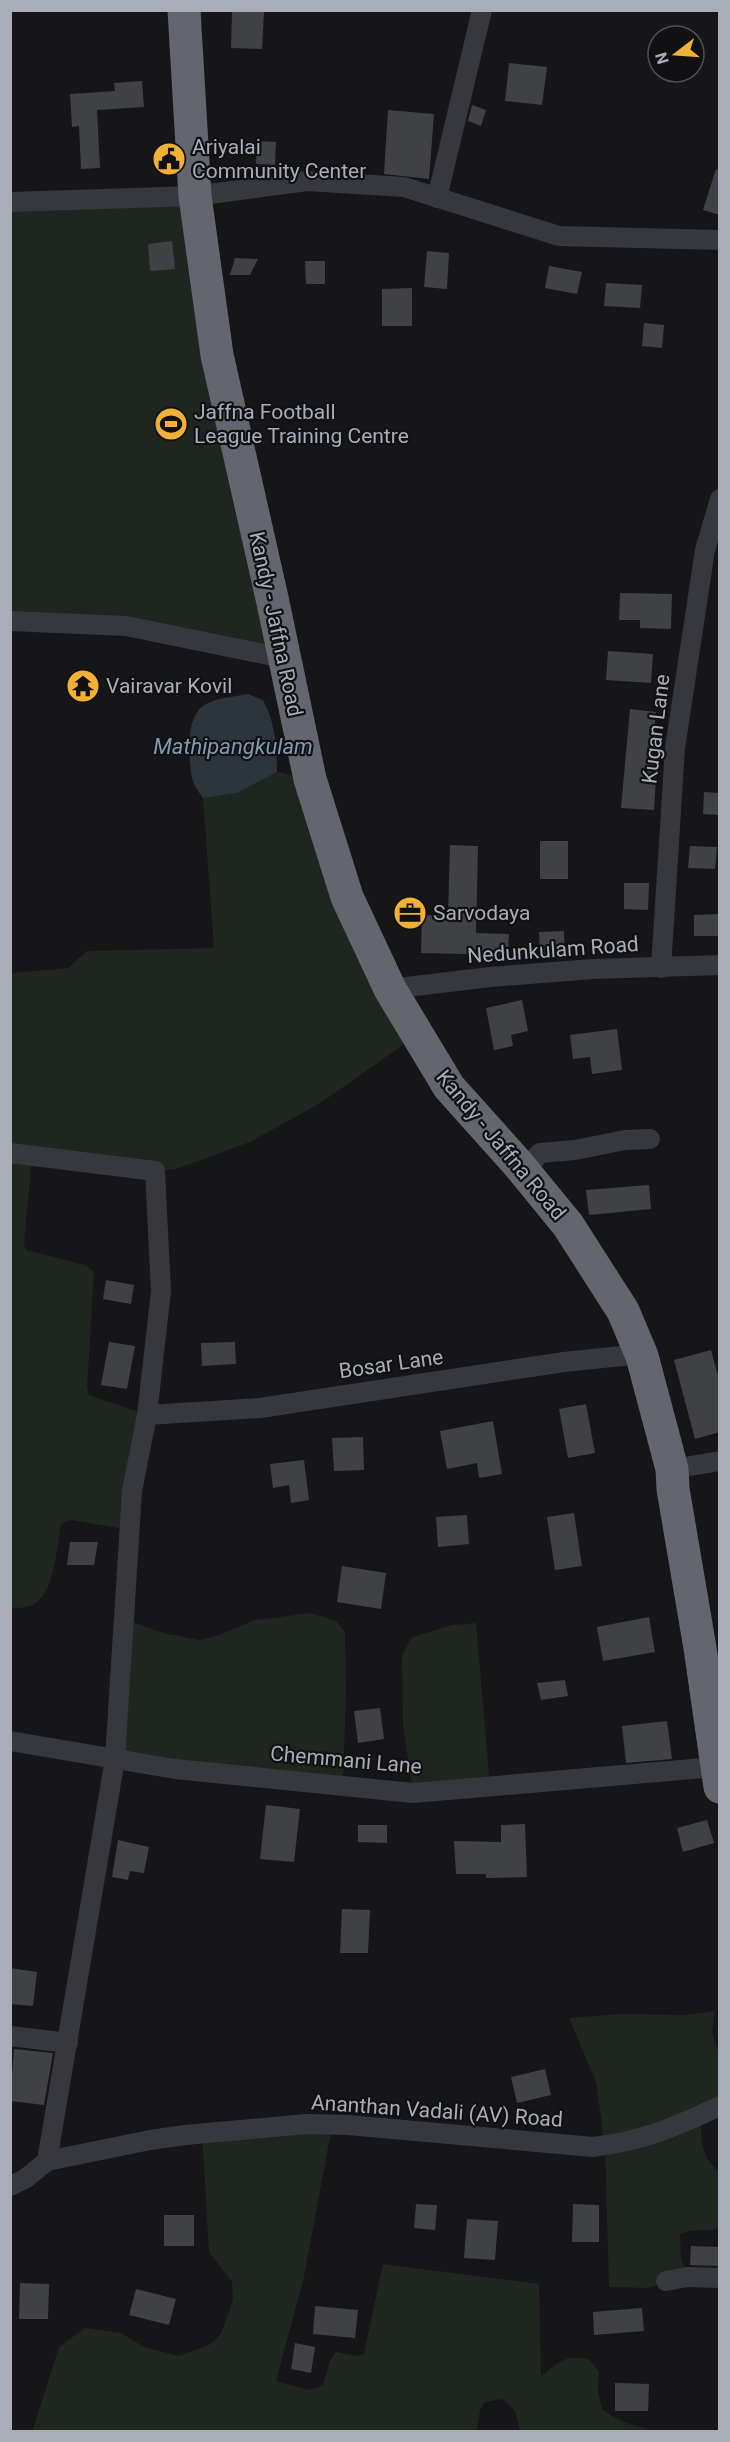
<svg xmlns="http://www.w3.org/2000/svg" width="730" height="2442" viewBox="0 0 730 2442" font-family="Roboto,sans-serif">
<rect width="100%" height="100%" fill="#161618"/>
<!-- green -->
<g fill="#1e261f">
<path d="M195 196 283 658 126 626 11 621 10 202Z"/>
<path d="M277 772 310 779 417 1035 322 1102 250 1142 176 1169 155 1171 32 1156 24 1244 26 1250 85 1265 94 1272 87 1387 89 1395 147 1415 130 1530 71 1520 61 1524C57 1546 54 1599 30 1606 24 1608 17 1608 11 1608V973L68 968 87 951 214 948 203 798 237 793Z"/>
<path d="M311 1613 336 1621 345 1632 346 1690 343 1786 115 1759 125 1619 163 1633 200 1640 219 1635 255 1620Z"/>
<path d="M476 1623 490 1786 413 1793 403 1725 402 1656 412 1637 452 1625Z"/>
<path d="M715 2011 712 2032 719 2054V2106L701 2115C701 2137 700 2158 719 2171V2228C707 2234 693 2227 680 2234L681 2257 687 2277 647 2288 609 2287 605 2146 596 2082 569 2018 619 2014 685 2015Z"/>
<path d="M332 2126 304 2277 276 2381 309 2390 323 2385 330 2361 336 2352 357 2356 364 2354 383 2264 539 2284 541 2376C560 2363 563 2353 590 2360L599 2372 598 2391 602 2409C615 2419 630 2426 646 2428L648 2431H520L515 2411 502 2399 485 2402 480 2410 477 2431 32 2432 59 2347 85 2328 121 2333 144 2347 179 2356 209 2345 221 2334 233 2300 232 2282 209 2252 202 2133Z"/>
</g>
<!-- water -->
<path fill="#2c353c" d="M248 694 263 700C275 722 277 747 277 772L237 793 203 798C199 792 194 786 192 778 188 757 185 715 206 704 219 697 234 697 248 694Z"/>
<!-- building -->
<g fill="#404145">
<path d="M232 11 264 12 262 49 231 48Z"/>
<path d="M509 63 547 67 542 105 505 101Z"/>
<path d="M142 81 144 107 97 110 100 168 81 169 79 126 72 127 70 94 115 91 114 83Z"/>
<path d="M472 105 486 110 481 126 468 121Z"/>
<path d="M388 110 434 114 429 179 384 174Z"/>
<path d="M257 141 276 142 275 165 256 164Z"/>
<path d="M716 169 720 170V215L703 210Z"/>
<path d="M172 241 175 269 150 271 148 244Z"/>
<path d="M427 251 449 253 447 289 424 287Z"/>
<path d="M235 258 258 259 250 275H230Z"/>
<path d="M305 261H325V284H306Z"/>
<path d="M549 266 582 272 577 294 545 288Z"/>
<path d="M606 283 642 285 640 308 604 306Z"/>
<path d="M412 288V326H382V289Z"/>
<path d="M644 323 664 325 662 348 642 346Z"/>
<path d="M620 593 672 594 671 629 640 628V620H619Z"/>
<path d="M608 651 653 654 651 683 606 680Z"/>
<path d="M630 709 656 712 651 759 657 760 654 810 621 808Z"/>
<path d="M704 792 720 793V815L703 814Z"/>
<rect x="540" y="841" width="28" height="38"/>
<path d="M450 845 478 846 476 933 509 934 508 955 421 953 422 915 448 916Z"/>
<path d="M690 846 717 847 715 869 688 868Z"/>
<path d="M624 883H649L648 910 624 909Z"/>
<path d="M720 914V936H694V915Z"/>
<path d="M564 931 565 958 540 959 539 932Z"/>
<path d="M522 1000 528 1031 511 1035 513 1046 494 1050 486 1008Z"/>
<path d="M617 1029 622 1070 592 1074 590 1057 573 1059 570 1035Z"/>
<path d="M649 1185 651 1209 589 1215 586 1190Z"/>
<path d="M106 1280 134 1285 131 1304 103 1299Z"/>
<path d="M109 1342 135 1346 127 1389 101 1385Z"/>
<path d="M235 1342 236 1364 202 1366 201 1343Z"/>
<path d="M711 1350 720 1383V1432L695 1439 674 1360Z"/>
<path d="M586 1404 595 1453 568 1458 559 1409Z"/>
<path d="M493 1421 502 1474 479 1478 477 1463 447 1469 440 1431Z"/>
<path d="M363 1437 364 1470 334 1471 332 1438Z"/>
<path d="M304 1460 309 1500 291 1503 289 1485 273 1488 270 1464Z"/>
<path d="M574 1513 582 1566 555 1570 547 1517Z"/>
<path d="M467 1515 469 1544 438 1547 436 1517Z"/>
<path d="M70 1542H98L94 1565H67Z"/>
<path d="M342 1566 386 1573 381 1609 337 1602Z"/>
<path d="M649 1617 655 1652 603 1661 597 1627Z"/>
<path d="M565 1680 568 1696 541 1700 537 1683Z"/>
<path d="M380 1708 384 1739 358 1743 354 1711Z"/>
<path d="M667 1721 672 1759 626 1763 622 1726Z"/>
<path d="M266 1805 300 1809 294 1862 260 1859Z"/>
<path d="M707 1820 714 1843 683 1852 677 1828Z"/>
<path d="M525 1824 527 1877 486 1878V1874H456L454 1841 501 1842V1825Z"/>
<path d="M358 1825H387V1843L358 1842Z"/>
<path d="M118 1840 149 1847 144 1873 130 1871 128 1880 112 1877Z"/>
<path d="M342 1909 370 1910 368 1953H340Z"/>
<path d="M10 1968 37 1972 33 2006 10 2004Z"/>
<path d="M14 2049 53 2053 44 2105 10 2101Z"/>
<path d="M545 2069 551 2095 517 2103 511 2077Z"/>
<path d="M416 2204 437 2205 435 2230 414 2228Z"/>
<path d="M573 2204 599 2205V2242H572Z"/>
<rect x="164" y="2215" width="30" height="31"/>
<path d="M467 2219 498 2221 495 2260 464 2258Z"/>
<path d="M691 2246 720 2247V2266L690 2265Z"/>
<path d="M20 2283 49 2284 48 2319H19Z"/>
<path d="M136 2289 176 2299 169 2325 129 2315Z"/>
<path d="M315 2306 358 2310 355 2338 313 2334Z"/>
<path d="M642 2308 644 2331 594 2335 593 2312Z"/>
<path d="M295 2343 315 2347 311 2373 291 2369Z"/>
<path d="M615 2383 649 2384 648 2411H615Z"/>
</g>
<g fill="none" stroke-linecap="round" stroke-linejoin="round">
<!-- street -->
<g stroke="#37383d" stroke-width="20">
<path d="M437 198 482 10"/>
<path d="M10 202 195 196 307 181 404 187 559 236 720 240"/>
<path d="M10 621 126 626 283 658"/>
<path d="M661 968 675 748 705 550 720 499"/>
<path d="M390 989 490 977 593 969 720 965"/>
<path d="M10 1153 155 1171 161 1291 147 1415 132 1491 115 1759 47 2161"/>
<path d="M524 1171 540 1153 575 1150 625 1140 650 1139"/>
<path d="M147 1415 260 1408 564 1362 641 1354"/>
<path d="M672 1469 720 1461"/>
<path d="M10 1741 175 1769 413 1793 716 1767"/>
<path d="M10 2036 68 2043"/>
<path d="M10 2186 25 2179 47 2161 150 2140 185 2135 307 2124 348 2125 593 2147C643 2141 675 2127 720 2106"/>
<path d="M666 2281 687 2277 720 2278"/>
</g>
<!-- highway -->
<path stroke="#63666e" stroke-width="33" d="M184 10 195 196 217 355 272 598 310 779 347 897 390 989 449 1087 518 1164 568 1225 623 1311 642 1356 672 1469 673 1489 700 1648 720 1787"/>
</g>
<!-- icons -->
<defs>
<g id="civic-disc" transform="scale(1.725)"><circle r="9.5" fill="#f2b134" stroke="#111113"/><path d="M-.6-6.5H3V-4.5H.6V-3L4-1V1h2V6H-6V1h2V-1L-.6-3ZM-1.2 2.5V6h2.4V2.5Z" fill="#111"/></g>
<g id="stadium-disc" transform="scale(1.725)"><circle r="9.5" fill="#f2b134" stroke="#111113"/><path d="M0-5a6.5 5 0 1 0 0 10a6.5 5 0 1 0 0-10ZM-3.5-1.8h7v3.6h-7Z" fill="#111"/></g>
<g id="temple-disc" transform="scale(1.725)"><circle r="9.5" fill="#f2b134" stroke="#111113"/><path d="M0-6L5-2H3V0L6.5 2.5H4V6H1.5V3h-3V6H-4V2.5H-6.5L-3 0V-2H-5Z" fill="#111"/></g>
<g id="office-disc" transform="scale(1.725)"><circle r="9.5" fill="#f2b134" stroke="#111113"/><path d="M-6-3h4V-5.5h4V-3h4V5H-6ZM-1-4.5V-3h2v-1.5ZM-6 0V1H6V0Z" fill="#111"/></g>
</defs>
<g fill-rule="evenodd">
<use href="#civic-disc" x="169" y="159"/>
<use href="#stadium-disc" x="171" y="424"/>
<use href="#temple-disc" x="83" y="686"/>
<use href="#office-disc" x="410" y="913"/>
</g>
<g text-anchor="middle" stroke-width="4.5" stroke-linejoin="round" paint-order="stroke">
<!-- poi labels -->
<g font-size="21" fill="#a8adb8" stroke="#111113" text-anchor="start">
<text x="192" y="154">Ariyalai<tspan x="192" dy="24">Community Center</tspan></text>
<text x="194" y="419">Jaffna Football<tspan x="194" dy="24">League Training Centre</tspan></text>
<text x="106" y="693">Vairavar Kovil</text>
<text x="433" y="920">Sarvodaya</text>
</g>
<!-- street labels -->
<g font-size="21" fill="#a8adb8" stroke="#111113">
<text transform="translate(276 624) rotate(78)" y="7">Kandy - Jaffna Road</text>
<text transform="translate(656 729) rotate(-83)" y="7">Kugan Lane</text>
<text transform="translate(553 950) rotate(-4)" y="7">Nedunkulam Road</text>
<text transform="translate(501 1145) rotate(50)" y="7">Kandy - Jaffna Road</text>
<text transform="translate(391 1364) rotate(-8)" y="7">Bosar Lane</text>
<text transform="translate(346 1760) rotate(5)" y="7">Chemmani Lane</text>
<text transform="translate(437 2111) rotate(4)" y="7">Ananthan Vadali (AV) Road</text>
</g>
<!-- water labels -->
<g font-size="22" font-style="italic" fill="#7f9bb3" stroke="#111113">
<text x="233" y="754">Mathipangkulam</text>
</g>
</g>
<!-- border -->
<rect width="730" height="2442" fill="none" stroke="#a8adb8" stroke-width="24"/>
<!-- north arrow -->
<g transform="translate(676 54) rotate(253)"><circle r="28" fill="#111113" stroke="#4d4f55" stroke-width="1.5"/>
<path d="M0-4.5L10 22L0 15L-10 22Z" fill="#f2b134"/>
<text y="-9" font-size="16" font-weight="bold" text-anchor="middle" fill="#a8adb8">N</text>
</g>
</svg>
